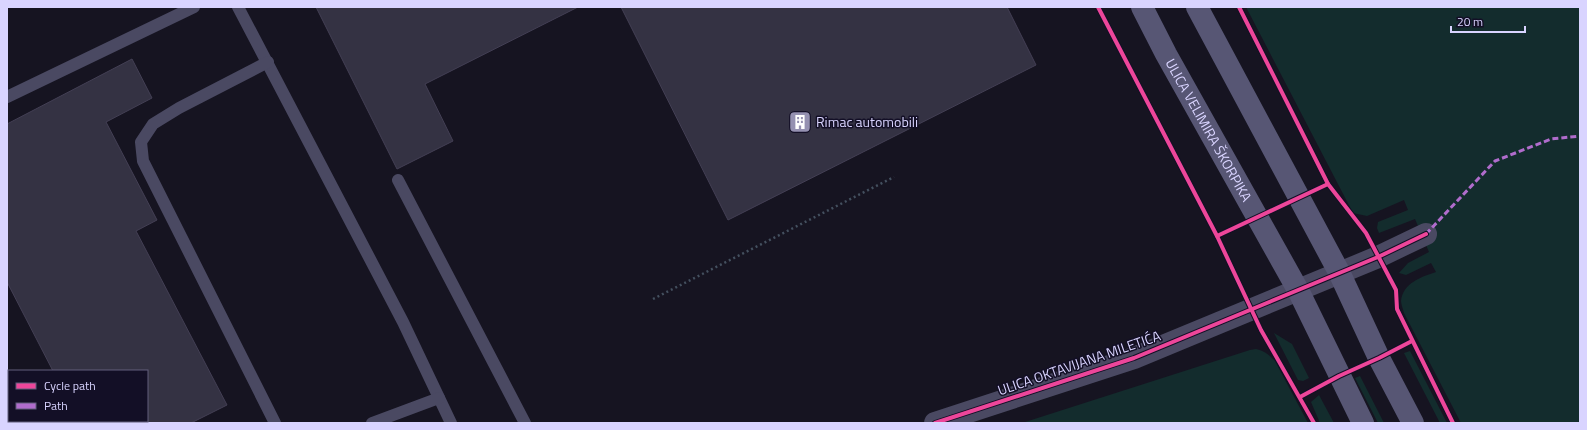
<svg xmlns="http://www.w3.org/2000/svg" width="1587" height="430" viewBox="0 0 1587 430" font-family="'Titillium Web',sans-serif">
<rect width="100%" height="100%" fill="#161421"/>
<!-- green -->
<g fill="#132c2d">
<path d="M1246 7H1580V423H1461L1404 313C1403 309 1401 304 1401 301 1403 283 1421 277 1436 272L1431 263 1406 275 1399 273 1408 263 1429 252 1415 219 1379 233 1377 228 1378 222 1408 210 1404 200 1367 216 1353 213Z"/>
<path d="M1274 333 1292 344 1309 378 1303 381 1298 380Z"/>
<path d="M1256 349C1265 351 1269 355 1275 361L1308 423H1022L1250 350Z"/>
<path d="M1410 351 1447 423H1440L1404 353Z"/>
<path d="M1360 376 1384 423H1378L1355 378Z"/>
<path d="M1319 395 1334 423H1320L1311 402Z"/>
</g>
<!-- building -->
<g fill="#343243" stroke="#433f54">
<path d="M316 7H578L425 84 453 141 397 169Z"/>
<path d="M621 7H1007L1036 65 728 220Z"/>
<path d="M132 59 152 98 106 122 157 220 136 231 227 405 191 423H81L79 421H147V371H53L7 282V124Z"/>
</g>
<g fill="none" stroke-linecap="round" stroke-linejoin="round">
<!-- path -->
<path stroke="#44505f" stroke-width="2.5" stroke-dasharray="2 3" stroke-linecap="butt" d="M653 299 894 177"/>
<!-- service -->
<g stroke="#4a4962" stroke-width="12">
<path d="M238 7 403 322 451 423"/>
<path d="M268 62 179 108 153 124 141 142 143 161 275 423"/>
<path d="M7 97 194 7"/>
<path d="M398 180 525 423"/>
<path d="M7 401 9 405"/>
<path d="M17 421 18 423"/>
<path d="M372 423 439 398"/>
</g>
<!-- minor -->
<path stroke="#4a4962" stroke-width="22" d="M935 423 1134 358 1378 257 1426 234"/>
<!-- secondary -->
<g stroke="#575674" stroke-width="22">
<path id="s1" d="M1142 7 1166 54 1298 290 1363 423"/>
<path d="M1197 7 1339 272 1379 358 1413 423"/>
</g>
<!-- quiet -->
<path stroke="#b06ccc" stroke-width="3" stroke-dasharray="6 3" stroke-linecap="butt" d="M1426 234 1495 161 1551 139 1580 136"/>
<!-- cycleway casing -->
<g stroke="#130f26" stroke-width="6">
<g id="cycleway">
<path d="M1098 7 1217 236 1261 330 1314 423"/>
<path d="M1239 7 1328 184 1366 233 1396 290 1397 309 1453 423"/>
<path d="M1217 236 1328 184"/>
<path d="M1300 397 1339 376 1379 358 1412 341"/>
<path d="M935 423 1134 358 1378 257 1426 234"/>
</g>
</g>
<!-- cycleway -->
<use href="#cycleway" stroke="#ed469a" stroke-width="4"/>
</g>
<!-- icons -->
<defs>
<g id="building-square" transform="scale(1.15)"><rect x="-9" y="-9" width="18" height="18" rx="4" fill="#9591b1" stroke="#130f26"/><path d="M-4-6H4V6H1V3H-1V6H-4ZM-2.5-4.3h1.7v1.8h-1.7ZM.8-4.3h1.7v1.8H.8ZM-2.5-1h1.7V.8h-1.7ZM.8-1h1.7V.8H.8Z" fill="#fff"/></g>
</defs>
<g fill-rule="evenodd">
<use href="#building-square" x="800" y="122"/>
</g>
<g text-anchor="middle" stroke-width="3" stroke-linejoin="round" paint-order="stroke">
<!-- poi labels -->
<g font-size="14" fill="#d9d4ff" stroke="#130f26" text-anchor="start">
<text x="816" y="127">Rimac automobili</text>
</g>
<!-- street labels -->
<g font-size="14" fill="#d9d4ff" stroke="#130f26">
<text dy="5" stroke="none"><textPath href="#s1" startOffset="140">ULICA VELIMIRA ŠKORPIKA</textPath></text>
<text transform="translate(1079 363) rotate(-19)" y="5">ULICA OKTAVIJANA MILETIĆA</text>
</g>
</g>
<!-- border -->
<rect width="1587" height="430" fill="none" stroke="#d9d4ff" stroke-width="16"/>
<!-- legend -->
<rect x="8" y="370" width="140" height="52" fill="#130f26" stroke="#625e7d"/>
<rect x="16" y="383" width="20" height="6" fill="#ed469a" stroke="#625e7d"/>
<text x="44" y="390" font-size="12" fill="#d9d4ff">Cycle path</text>
<rect x="16" y="403" width="20" height="6" fill="#b06ccc" stroke="#625e7d"/>
<text x="44" y="410" font-size="12" fill="#d9d4ff">Path</text>
<!-- scale -->
<path d="M1451 26v6h74v-6" fill="none" stroke="#d9d4ff" stroke-width="2"/>
<text x="1457" y="26" font-size="12" fill="#d9d4ff" stroke="#130f26" stroke-width="3" paint-order="stroke">20 m</text>
</svg>
